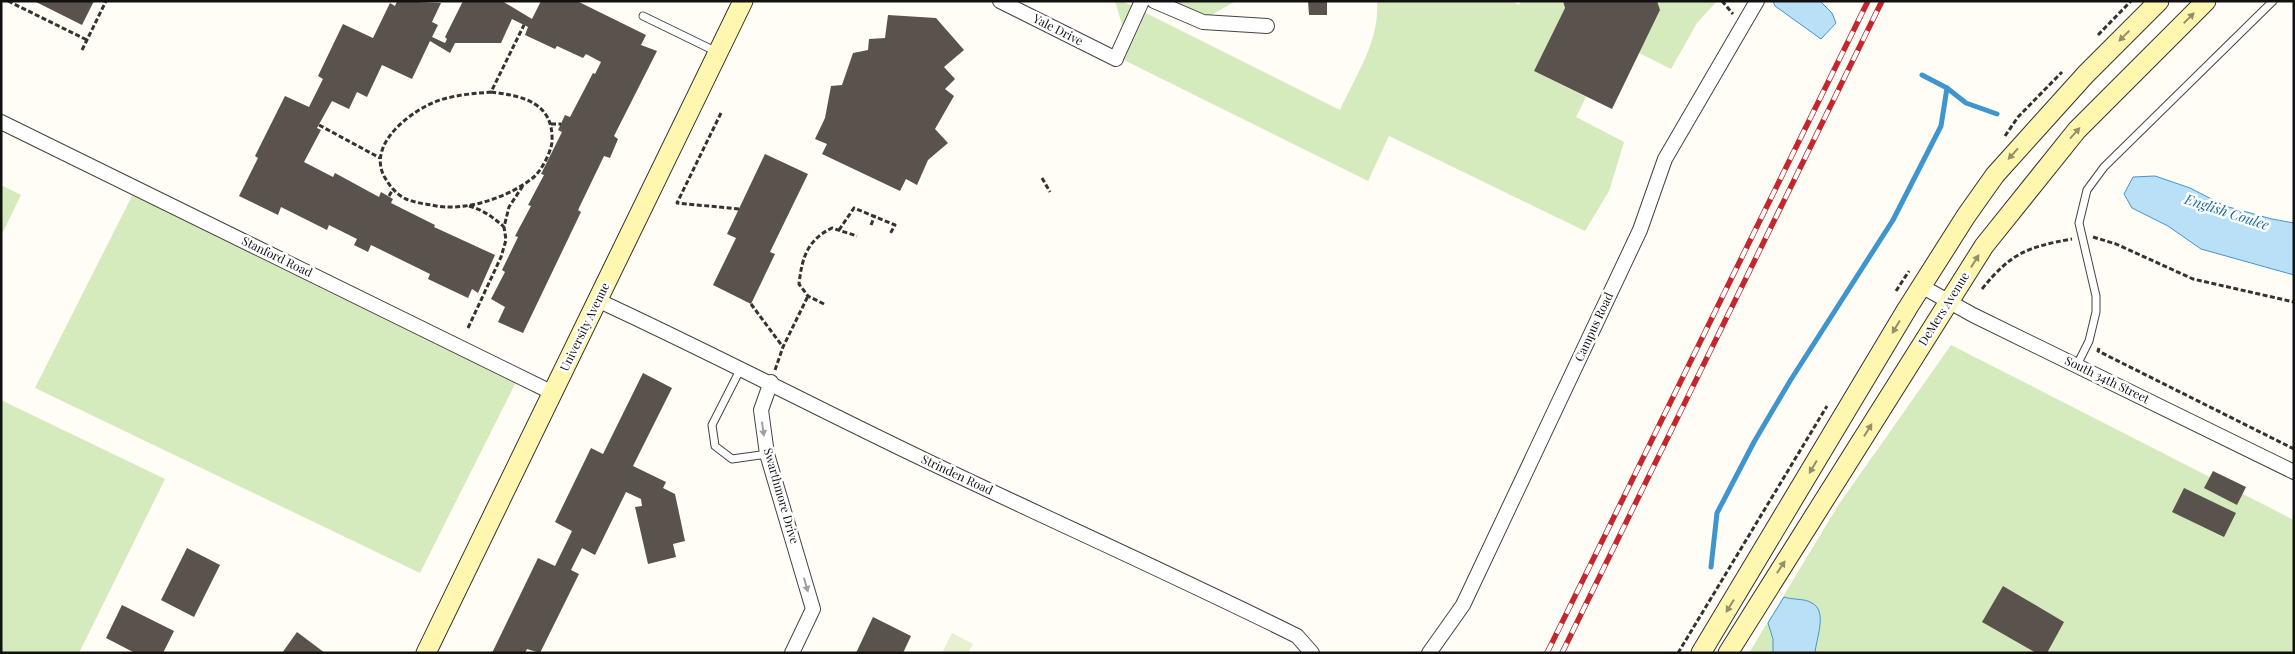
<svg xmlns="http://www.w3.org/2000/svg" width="2295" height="654" viewBox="0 0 2295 654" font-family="'Playfair Display',serif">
<rect width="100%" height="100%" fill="#fffdf5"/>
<!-- green -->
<g fill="#d5ebbd">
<path d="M1115 1H1122L1340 110C1356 75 1380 40 1377 1H1511L1519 5 1521 1H1563L1565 8 1534 71 1586 97 1576 117 1624 142 1609 191 1585 231 1389 136 1368 181 1122 59 1124 32Z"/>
<path d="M1155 1H1236L1206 18Z"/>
<path d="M1656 1H1717L1697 23 1671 69 1639 53 1660 10Z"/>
<path d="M1 185 21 195 1 236Z"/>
<path d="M136 188 519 376 420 573 35 388Z"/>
<path d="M1951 345 2294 520V653H1749L1839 504Z"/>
<path d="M1 400 165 479 79 653H1Z"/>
</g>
<!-- pitch -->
<path fill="#e6f2cf" d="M952 633 973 644 968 653H942Z"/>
<!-- water -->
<g fill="#b9e0f7" stroke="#3f96cf">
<path d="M1773 1H1820L1832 13 1836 23 1821 39 1775 6Z"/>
<path d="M2155 176 2190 188 2225 206 2272 219 2294 223V275L2201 249 2168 226 2132 208 2124 194 2133 177Z"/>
<path d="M1784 597C1792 600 1804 598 1812 603 1828 611 1816 639 1815 653H1773V639L1768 623Z"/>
</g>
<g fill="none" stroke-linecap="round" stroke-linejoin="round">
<!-- stream -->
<g stroke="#3f96cf" stroke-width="5">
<path d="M1922 75 1947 88 1966 103 1997 114"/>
<path d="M1711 567 1717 513 1754 442 1790 381 1893 220 1941 126 1947 88"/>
</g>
</g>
<!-- building -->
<g fill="#5a524d">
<path d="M34 1H94L82 25Z"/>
<path d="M397 1 441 3 432 22 438 25 432 37 445 43 447 39 445 37 463 1H502L532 19 541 1H577L646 35 641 45 657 51 614 136 618 139 610 158 604 156 578 210 581 212 523 333 498 322 505 307 491 299 505 272 502 270 518 237 515 236 531 206 528 205 544 175 541 174 562 132 558 130 565 115 570 117 593 73 595 74 601 62 586 54 583 58 557 46 555 49 525 35 528 27 512 19 501 43H455L450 53 430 41 412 79 382 65 367 97 357 92 349 109 332 101 317 128 321 130 304 162 333 177 335 173 379 197 381 192 393 199 391 203 435 225 434 227 495 255 478 293 472 289 468 298 428 279 430 274 371 245 368 252 354 245 357 239 329 225 327 230 281 207 278 215 239 196 258 158 255 156 285 96 309 107 323 79 318 76 343 24 373 38 390 3 395 6Z"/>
<path d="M1308 1H1327V15H1309Z"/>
<path d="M1563 1H1657L1660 10 1612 109 1534 71 1565 8Z"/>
<path d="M888 15 936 18 964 50 944 67 955 79 945 89 954 96 935 129 948 143 928 160 917 185 906 179 900 191 822 154 827 144 815 139 825 118 831 86 842 85 853 53 868 50 869 39 885 38Z"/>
<path d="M765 154 808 174 770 252 775 254 751 304 713 285 736 238 727 234Z"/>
<path d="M643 373 672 388 633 466 666 482 663 488 675 494 685 541 673 544 676 557 648 564 635 507 642 506 641 499 626 492 595 555 582 548 571 570 579 574 540 653 527 649 525 653H492L538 558 555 566 572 531 555 522 591 448 603 454Z"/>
<path d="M2213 471 2246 487 2237 505 2204 488Z"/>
<path d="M2184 488 2236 513 2224 537 2172 512Z"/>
<path d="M187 548 220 565 194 617 161 600Z"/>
<path d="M2003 586 2064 622 2047 653H2036L1982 622Z"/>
<path d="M122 605 174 631 163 653H135L106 638Z"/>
<path d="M873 617 911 636 903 653H856Z"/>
<path d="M297 632 325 653H282Z"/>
</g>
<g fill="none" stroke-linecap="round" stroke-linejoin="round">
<!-- lane casing -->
<g stroke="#444" stroke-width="9">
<g id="lane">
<path d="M643 16 717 52"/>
<path d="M2077 365 2089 341 2096 312V296L2079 223 2087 190 2104 167 2273 1"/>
<path d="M740 370 712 425 715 446 732 459 767 454"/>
</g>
</g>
<!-- street casing -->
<g stroke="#444" stroke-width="16">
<g id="street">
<path d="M1000 1 1116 59"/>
<path d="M1154 1 1203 22 1267 26"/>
<path d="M1117 56 1142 1"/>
<path d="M1 122 553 393"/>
<path d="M1921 286 1973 315 2294 472"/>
<path d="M597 300C708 351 814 407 923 459 1048 519 1174 575 1297 636L1312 653"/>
<path d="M771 382 761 410 767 454 813 609 792 653"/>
<path d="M1429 653 1463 605 1640 230 1665 159 1757 1"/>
</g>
</g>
<!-- secondary casing -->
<g stroke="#333" stroke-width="21">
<g id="secondary">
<path d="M426 653 743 1"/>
<path d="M1701 653 1907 309 1966 216 1995 175 2031 135 2086 74 2159 1"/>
<path d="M1728 653 1984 246 2077 130 2206 1"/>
</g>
</g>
<!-- path -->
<g stroke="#333" stroke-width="3" stroke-dasharray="5 2.5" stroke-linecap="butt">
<path d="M8 1 87 40"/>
<path d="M1722 1 1733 14"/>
<path d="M2098 35 2131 1"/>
<path d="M82 50 106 1"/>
<path d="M491 92C524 96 554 103 552 142 551 152 542 169 535 176 511 197 463 213 432 205 423 204 414 202 406 199 399 196 391 188 387 181 365 150 402 118 428 105 448 95 470 94 491 92L524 25"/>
<path d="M721 113 677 203 739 209"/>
<path d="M551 124H561"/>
<path d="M319 125 380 158"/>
<path d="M2005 136 2018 117 2062 72"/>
<path d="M1042 178 1050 192"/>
<path d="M389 196 393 189"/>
<path d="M469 206C483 210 493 217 504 227"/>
<path d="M871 225 875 215"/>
<path d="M839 230 854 208 895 225 890 234"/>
<path d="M2093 237 2116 244 2193 279 2294 302"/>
<path d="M1982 289C2011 253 2027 247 2072 239"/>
<path d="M1896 291 1909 271"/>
<path d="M751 304 783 347"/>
<path d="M824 304 808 296 799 284C802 258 807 240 832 228L857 236"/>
<path d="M468 328 501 257 506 240 504 227 509 207 524 184"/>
<path d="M2099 348 2098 351 2294 449"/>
<path d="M775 370 783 347 808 296"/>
<path d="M1678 653 1827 406"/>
</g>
<!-- lane -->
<use href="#lane" stroke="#fff" stroke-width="7"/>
<!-- street -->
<use href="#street" stroke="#fff" stroke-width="14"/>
<!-- secondary -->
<use href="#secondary" stroke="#fff6b0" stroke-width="19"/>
<!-- rail casing -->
<g stroke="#c4262e" stroke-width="5.5">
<g id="rail">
<path d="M1547 653 1868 1"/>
<path d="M1562 653 1882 1"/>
</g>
</g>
<!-- rail -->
<use href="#rail" stroke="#fff" stroke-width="4" stroke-dasharray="11" stroke-linecap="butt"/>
</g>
<!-- one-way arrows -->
<defs><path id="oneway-solid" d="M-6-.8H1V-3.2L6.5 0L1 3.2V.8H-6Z" transform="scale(1.25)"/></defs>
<g fill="#948f68">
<use href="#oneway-solid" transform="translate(2189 18) rotate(-45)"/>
<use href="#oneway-solid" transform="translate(2124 36) rotate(135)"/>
<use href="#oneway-solid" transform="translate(2075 133) rotate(-48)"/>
<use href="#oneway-solid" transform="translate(2013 154) rotate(132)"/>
<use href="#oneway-solid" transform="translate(1975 261) rotate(-58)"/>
<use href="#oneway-solid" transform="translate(1896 327) rotate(121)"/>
<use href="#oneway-solid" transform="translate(1868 430) rotate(-58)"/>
<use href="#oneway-solid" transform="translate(1813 467) rotate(121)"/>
<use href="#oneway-solid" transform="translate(1781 567) rotate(-57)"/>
<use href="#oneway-solid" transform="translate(1730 606) rotate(122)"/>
</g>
<g fill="#a0a0a0">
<use href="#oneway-solid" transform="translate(763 429) rotate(82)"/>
<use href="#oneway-solid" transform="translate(806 585) rotate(74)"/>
</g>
<g text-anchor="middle" stroke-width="5" stroke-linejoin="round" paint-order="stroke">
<!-- street labels -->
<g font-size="12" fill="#111" stroke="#fff">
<text transform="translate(1058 30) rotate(27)" y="4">Yale Drive</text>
<text transform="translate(277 257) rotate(26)" y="4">Stanford Road</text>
<text transform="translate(1944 309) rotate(-58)" y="4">DeMers Avenue</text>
<text transform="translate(585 327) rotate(-64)" y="4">University Avenue</text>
<text transform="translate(1594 327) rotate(-65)" y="4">Campus Road</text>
<text transform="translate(2107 380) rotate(26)" y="4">South 34th Street</text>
<text transform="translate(957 475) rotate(25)" y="4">Strinden Road</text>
<text transform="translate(781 496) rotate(74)" y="4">Swarthmore Drive</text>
</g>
<!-- water labels -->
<g font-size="14" font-style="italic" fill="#1768a6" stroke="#fff">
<text transform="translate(2227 212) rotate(18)" y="5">English Coulee</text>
</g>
</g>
<!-- border -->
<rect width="2295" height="654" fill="none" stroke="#111111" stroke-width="5"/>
</svg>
